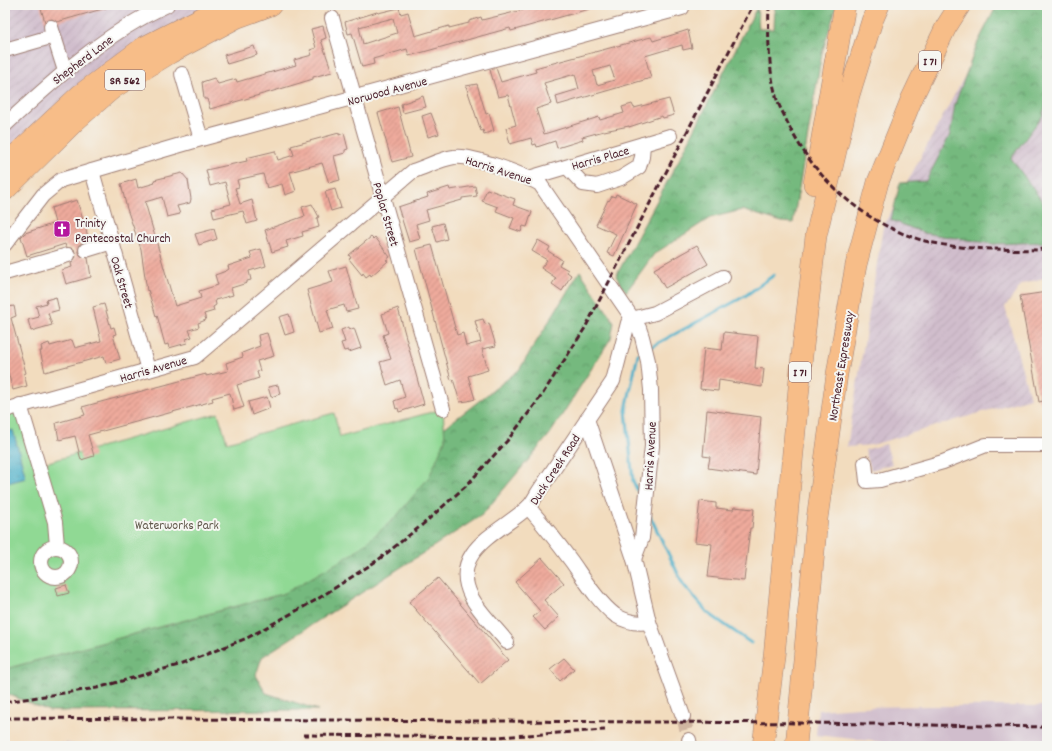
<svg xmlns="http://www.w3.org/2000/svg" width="1052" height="751" viewBox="0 0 1052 751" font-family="Dekko,sans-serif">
<defs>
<pattern id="industrial-furrows" width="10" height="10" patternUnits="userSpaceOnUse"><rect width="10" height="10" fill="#d0bdcc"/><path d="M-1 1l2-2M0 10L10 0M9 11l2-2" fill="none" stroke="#b4a2af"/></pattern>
<pattern id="forest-crowns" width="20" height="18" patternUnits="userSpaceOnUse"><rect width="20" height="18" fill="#74b97e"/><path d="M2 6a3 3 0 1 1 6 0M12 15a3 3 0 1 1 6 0" fill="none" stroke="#619667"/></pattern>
<pattern id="water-ripples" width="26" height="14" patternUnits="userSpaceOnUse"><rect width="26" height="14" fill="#47adc7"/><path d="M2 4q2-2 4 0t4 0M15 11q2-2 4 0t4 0" fill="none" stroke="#3d8ca2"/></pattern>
<pattern id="building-hatch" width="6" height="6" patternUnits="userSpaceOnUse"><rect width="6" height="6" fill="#eeaa9c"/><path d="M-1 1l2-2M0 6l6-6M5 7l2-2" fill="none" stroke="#c38a7f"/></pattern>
</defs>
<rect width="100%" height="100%" fill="#f6f6f2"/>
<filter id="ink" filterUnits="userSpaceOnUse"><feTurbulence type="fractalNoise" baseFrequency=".025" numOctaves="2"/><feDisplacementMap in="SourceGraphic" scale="8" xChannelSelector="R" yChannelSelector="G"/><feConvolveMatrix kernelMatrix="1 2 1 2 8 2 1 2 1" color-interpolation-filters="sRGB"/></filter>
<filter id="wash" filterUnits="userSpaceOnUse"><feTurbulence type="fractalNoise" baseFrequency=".012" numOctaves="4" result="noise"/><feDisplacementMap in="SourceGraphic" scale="16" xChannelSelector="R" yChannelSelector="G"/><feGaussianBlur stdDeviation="0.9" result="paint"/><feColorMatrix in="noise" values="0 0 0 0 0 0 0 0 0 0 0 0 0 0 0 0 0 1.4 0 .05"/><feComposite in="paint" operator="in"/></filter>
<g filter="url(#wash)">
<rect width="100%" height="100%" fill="#f2dcbe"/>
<!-- built -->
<path fill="#f4cfdc" d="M741 744V746H237Z"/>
<!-- industrial -->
<g fill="url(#industrial-furrows)">
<path d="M5 5H227L5 165Z"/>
<path d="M1003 5H1047V277L1022 284 1005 307 1030 398 872 445 847 447 883 227Z"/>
<path d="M886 444 892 464 871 470 865 450Z"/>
<path d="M5 742 67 743 81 746H5Z"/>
</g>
<!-- railway -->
<path fill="#d0bdcc" d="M928 706H1047V746H919L816 735 818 710 858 707Z"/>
<!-- forest -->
<g fill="url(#forest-crowns)" stroke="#5f6c54">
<path d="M775 5H837L822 53 793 223 782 222 742 210 710 218 654 254 626 292 616 276 680 158 757 7 759 29H774Z"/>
<path d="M997 5H1047V100L1043 115 1011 158 1047 208V242L993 244 924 233 891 220 900 183 926 181 950 135 955 104 977 44Z"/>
<path d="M580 271 614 322 611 338 550 434 482 515 262 657 256 675 266 693 318 710 49 711 5 693V669L285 593 445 440 444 428 519 370Z"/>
</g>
<!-- park -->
<path fill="#90d994" stroke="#6d7c60" d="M20 405 38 465 218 413 227 442 334 413 340 437 443 409 445 440 429 477 395 518 354 553 285 593 5 669V410Z"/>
<!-- water -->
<path fill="url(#water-ripples)" stroke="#486679" d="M13 430 26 478 8 483 5 472V432Z"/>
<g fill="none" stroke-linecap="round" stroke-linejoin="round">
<!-- stream -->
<g stroke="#47adc7" stroke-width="3">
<path d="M649 348 745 296 774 275"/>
<path d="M641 498 633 481 626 410 638 354 642 352"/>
<path d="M650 516 683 584 708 613 751 643"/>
</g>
</g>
<g id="blocks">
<!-- building -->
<g fill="url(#building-hatch)" fill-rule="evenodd">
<path d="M40 5H108L109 7 57 22 52 19 45 22Z"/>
<path d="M522 5H534L535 7 542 5H596V7L511 31 510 28 409 56 407 49 373 59 374 64 362 67 352 33 348 34 345 22 377 12 378 13 399 8 401 14 408 12 415 36 449 26V28L469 23V21L481 17 482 20 523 10ZM393 18 397 33 363 44 359 27Z"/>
<path d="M323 26 326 38 321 40 332 72 313 77V79L277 90 210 109 207 99H204L202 82 214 78 218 84 236 79 237 82 296 65 294 60 312 55 310 50 316 48 311 29Z"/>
<path d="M688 30 692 48 683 50 682 45 645 56 651 78 558 105 556 96 579 89 575 74 544 83 551 104 536 109 544 134 599 117 600 120 624 113 622 107 632 104 634 108 669 99 674 115 663 118 662 116 629 127V126L604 131 582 137 583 140 557 148 555 141 537 147 536 144 533 145 531 138 510 144 506 128 516 125 508 95 498 97 490 70 496 68 501 82 536 72 535 68 546 65 651 37 653 41ZM610 66 615 80 597 85 593 71Z"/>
<path d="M254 46 257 55 227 64 224 55Z"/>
<path d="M477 84 486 114 489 113 494 131 484 134 483 130 481 131 466 86Z"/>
<path d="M423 96 426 107 403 113 401 104Z"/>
<path d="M398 107 411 157 392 162 378 113Z"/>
<path d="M431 113 439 134 428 137 422 116Z"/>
<path d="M339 133V135L344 133 348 149 345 150V153L334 156 340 180 329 183 322 163 290 172 296 191 285 195 282 184 267 188 263 174 237 180 239 187 235 188 240 204 252 200 257 221 247 224 243 211 214 218 212 209 231 204 225 182 210 186 206 170 247 161 246 158 275 151 278 160 294 155 291 146Z"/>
<path d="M182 173 188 180 191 199 190 203 177 206 180 214 167 217 162 197 145 202 175 306 201 298 199 291 218 285 215 275 226 271 229 269 228 266 252 258 250 252 261 249 266 266 249 271 251 280 247 281V283L231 288 233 295 215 300 216 305 213 307 214 311 204 314 206 320 198 323 199 327 189 330 192 337 186 339 187 343 169 348 168 344 165 345 157 315 156 316 148 290 147 291 141 249 127 209 121 184 136 179 138 188 155 183 154 180Z"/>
<path d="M475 186 477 196 462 198V200L426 210 429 220 416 224 420 239 409 242 398 207 428 197 427 194 449 187 450 190Z"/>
<path d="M335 189 341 208 331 211 325 192Z"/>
<path d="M487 189 515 199 513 205 532 212 527 227 523 226 521 232 510 228 514 218 496 211 498 207 482 201Z"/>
<path d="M616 194 637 204 614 256 607 253 616 234 596 225 608 200 609 201 612 196 615 197Z"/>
<path d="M77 200 89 240 80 244 78 252 81 256 88 258 91 277 66 284 62 270 72 267 71 263 76 257 74 249 66 247 65 244 27 256 21 237 25 233 55 223 51 208Z"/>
<path d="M312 204 319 217 317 218 319 227 302 232 303 236 286 241 288 247 272 252 265 230 305 216 302 207Z"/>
<path d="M443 223 447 239 437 242 432 226Z"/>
<path d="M214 229 217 239 199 245 195 234Z"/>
<path d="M371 237 373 239 375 237 390 257 386 260 388 261 371 276 370 274 366 277 363 273 362 275 349 259 351 258 349 255Z"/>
<path d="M538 240 550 247 548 251 562 260 559 265 568 270 567 272 571 275 562 291 552 284 556 278 541 268 547 260 532 251Z"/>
<path d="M432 245 457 335 463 333 466 346 481 342 475 321 483 319 485 324 489 323 496 346 482 349 488 370 468 376 475 399 468 401 460 402 453 379 451 380 416 249Z"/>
<path d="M697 245 708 264 665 288 654 269Z"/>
<path d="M346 266 358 309 346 312 344 305 327 310 333 329 319 333 307 290 333 282 329 271Z"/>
<path d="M1047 292V400L1039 402 1020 296Z"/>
<path d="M56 297 59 310 48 313 52 325 31 331 28 320 39 317 36 306 47 303 46 300Z"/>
<path d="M104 304 111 328 114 327 116 334 113 335 120 359 106 363 104 356 45 372 40 351H42L41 346 49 343 50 346 72 340 75 348 101 341 93 307Z"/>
<path d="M7 305 8 307 14 306 16 316 11 318 26 373 24 374 27 386 13 390 8 372 5 373V306Z"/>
<path d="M398 308 424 404 399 412 398 408 396 409 394 401 405 397 400 380 387 385 380 362 391 359 383 335 388 333 382 314Z"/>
<path d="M289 314 294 332 285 335 279 317Z"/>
<path d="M349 327V330L354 328 361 348 349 352 348 350 344 351 341 343 345 342 341 330Z"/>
<path d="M724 332 758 336 755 368 764 369 762 387 719 380 718 391 700 389 704 348 722 350Z"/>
<path d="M267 333 274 356 257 361 260 371 257 372 259 378 237 385 244 407 234 410 230 393 212 398 213 401 88 435 94 456 81 460 75 436 59 440 56 423 85 415 82 407 206 374V376L228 371 226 363 240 358 243 357 242 353 260 346 258 335Z"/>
<path d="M278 385 280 394 271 397 268 387Z"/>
<path d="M267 397 270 408 252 415 248 402Z"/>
<path d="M707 410 761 417 756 475 708 468 710 457 703 456Z"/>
<path d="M700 501 716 503V508L733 510 734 507 754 509 752 528H750L744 581 708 577 712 544 695 542Z"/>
<path d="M542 558 564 583 544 600 559 617 545 630 533 617 540 611 515 582Z"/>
<path d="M438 578 508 660 480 684 409 602Z"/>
<path d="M66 585 69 593 58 596 56 588Z"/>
<path d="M564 658 574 669 560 681 550 669Z"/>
</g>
</g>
</g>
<g filter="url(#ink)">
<use href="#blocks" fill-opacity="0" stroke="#9e7e74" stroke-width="1"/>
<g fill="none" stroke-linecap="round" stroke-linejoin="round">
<!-- minor-tunnel -->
<path stroke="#d0b6a1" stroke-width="14" stroke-dasharray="14 7" stroke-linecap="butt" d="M683 716 689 740"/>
<!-- minor casing -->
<g stroke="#9e7e74" stroke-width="16">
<g id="minor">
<path d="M332 18 443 409"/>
<path d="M51 27 65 71"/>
<path d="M5 50 54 36"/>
<path d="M182 74 201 139"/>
<path d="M5 125C55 79 105 33 167 5"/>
<path d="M567 167 583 184 597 186 621 178 639 167 642 157 643 144"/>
<path d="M92 171 148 370"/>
<path d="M529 178 670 136"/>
<path d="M5 244 43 195 61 180 201 139 682 8"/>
<path d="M86 250 112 242"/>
<path d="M5 273 68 255"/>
<path d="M20 405 55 522 57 546"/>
<path d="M5 410 195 357 413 171C426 167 440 159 454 157 470 154 525 175 540 184L639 328 642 337 648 361 651 390 652 446 642 538 634 559"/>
<path d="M587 419 634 559 649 622 683 716"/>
<path d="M865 463 867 481 880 480 943 462 986 445H1047"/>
<path d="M528 507C544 525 558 543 572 562 584 579 599 603 615 615 626 622 637 624 649 622"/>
<circle cx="56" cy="562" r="15"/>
<path d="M507 642C497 629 477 610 471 596 449 551 499 533 527 508 532 504 535 497 539 491L613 381 628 323 632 319 655 313 723 277"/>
<path d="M689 740 690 746"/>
</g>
</g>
<!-- highway casing -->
<g stroke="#9e7e74" stroke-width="22">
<g id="highway">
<path d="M5 165 80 95 144 47 227 5"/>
<path d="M814 184 845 5"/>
<path d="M5 190 76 120 113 88 170 53 236 18 271 5"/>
<path d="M763 746 774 657 802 355 816 236 849 95 872 21 879 5"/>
<path d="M796 746 817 519 837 374 856 265 878 182 912 98 946 27 960 5"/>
</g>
</g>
<!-- minor -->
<use href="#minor" stroke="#fff" stroke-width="14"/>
<!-- highway -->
<use href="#highway" stroke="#f7bd88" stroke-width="21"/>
<!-- rail -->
<g stroke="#4a1f2b" stroke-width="3" stroke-dasharray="6 3" stroke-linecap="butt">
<path d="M769 5C768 34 768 67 776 96 777 102 781 109 784 115 809 174 862 224 925 241 961 250 999 249 1037 250L1047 248"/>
<path d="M5 702 97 688 182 664 247 638 316 600 378 560 422 525 466 486 507 441 540 398 585 328 753 5"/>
<path d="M5 718 812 723 1047 727"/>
<path d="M303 735 497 737 605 730"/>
</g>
</g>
</g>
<!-- icons -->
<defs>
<g id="church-square" transform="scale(0.9)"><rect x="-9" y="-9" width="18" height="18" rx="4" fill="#b5179e" stroke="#f6f6f2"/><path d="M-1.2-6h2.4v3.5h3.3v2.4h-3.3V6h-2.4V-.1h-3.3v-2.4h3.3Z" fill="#fff"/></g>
</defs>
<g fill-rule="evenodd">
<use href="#church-square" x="62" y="229"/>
</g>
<g text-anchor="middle" stroke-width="4" stroke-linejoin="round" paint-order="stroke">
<!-- shield labels -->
<g fill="#f6f6f2" stroke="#7e6067" stroke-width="1">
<rect x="919" y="51" width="22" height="20" rx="3"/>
<rect x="105" y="70" width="40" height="20" rx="3"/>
<rect x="789" y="362" width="22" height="20" rx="3"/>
</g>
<g font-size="12" font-weight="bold" fill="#4a1f2b">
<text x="930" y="65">I 71</text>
<text x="125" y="84">SR 562</text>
<text x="800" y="376">I 71</text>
</g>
<!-- street labels -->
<g font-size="13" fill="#4a1f2b" stroke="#f6f6f2">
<text transform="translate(82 59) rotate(-37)" y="5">Shepherd Lane</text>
<text transform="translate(387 90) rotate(-15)" y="5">Norwood Avenue</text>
<text transform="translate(600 157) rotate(-16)" y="5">Harris Place</text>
<text transform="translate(499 169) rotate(18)" y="5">Harris Avenue</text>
<text transform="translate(387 214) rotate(74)" y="5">Poplar Street</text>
<text transform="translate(123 282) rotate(74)" y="5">Oak Street</text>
<text transform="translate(840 366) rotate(-81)" y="5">Northeast Expressway</text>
<text transform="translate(153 368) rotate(-16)" y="5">Harris Avenue</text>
<text transform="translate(649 456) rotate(-87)" y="5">Harris Avenue</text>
<text transform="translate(554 469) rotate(-57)" y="5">Duck Creek Road</text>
</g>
<!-- poi labels -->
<g font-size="13" fill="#4a1f2b" stroke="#f6f6f2" text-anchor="start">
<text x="75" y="227">Trinity<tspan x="75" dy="15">Pentecostal Church</tspan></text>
</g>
<!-- park labels -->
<g font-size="13" fill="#5f574a" stroke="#f6f6f2">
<text x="177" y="529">Waterworks Park</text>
</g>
</g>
<!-- margin -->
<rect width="1052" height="751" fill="none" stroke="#f6f6f2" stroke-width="20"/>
</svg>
